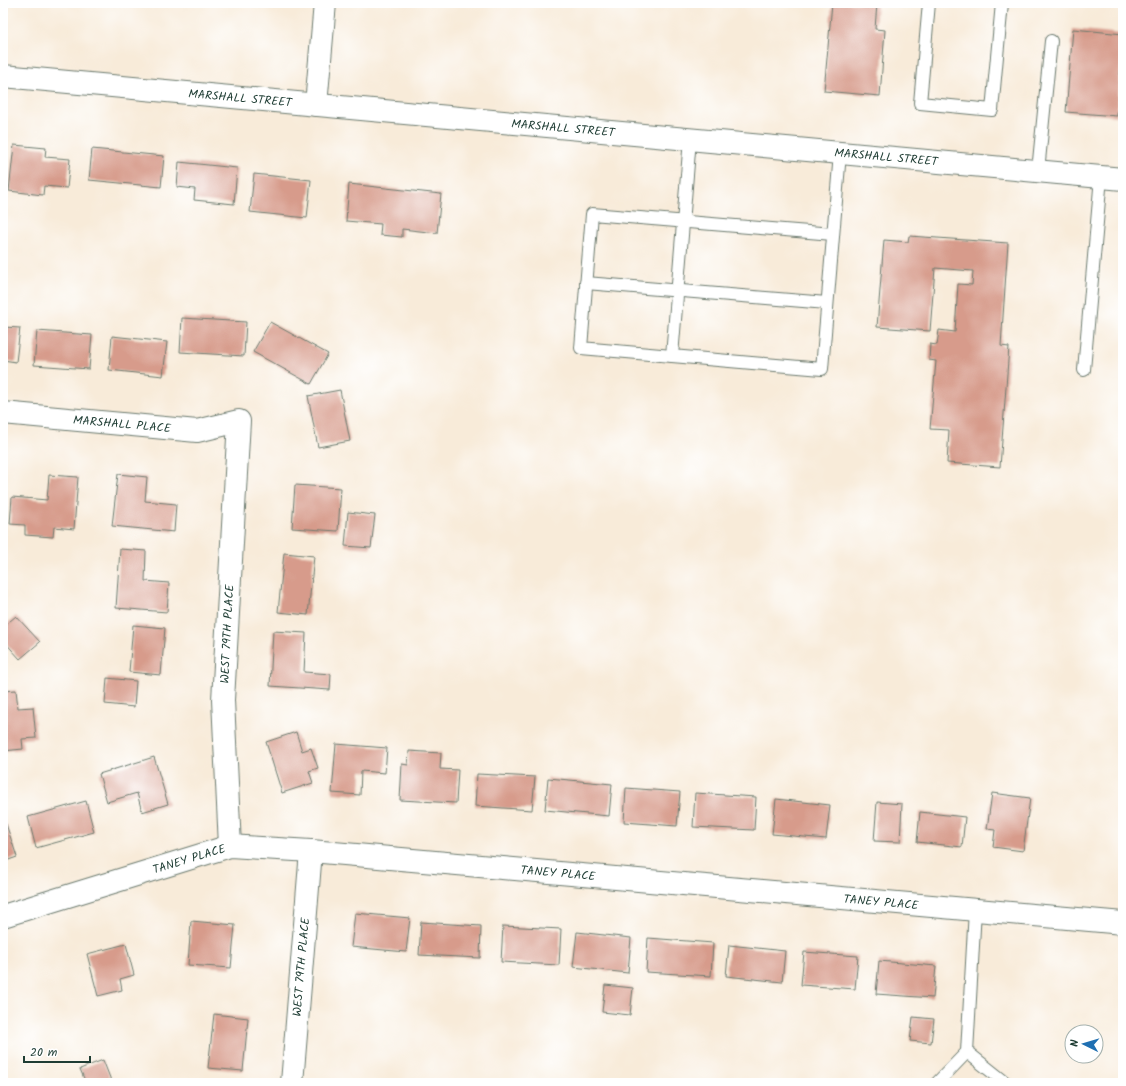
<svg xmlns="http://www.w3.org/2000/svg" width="1126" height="1086" viewBox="0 0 1126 1086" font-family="Kalam,sans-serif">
<rect width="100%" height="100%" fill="#fff"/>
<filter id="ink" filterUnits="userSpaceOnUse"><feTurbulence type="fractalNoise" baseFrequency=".025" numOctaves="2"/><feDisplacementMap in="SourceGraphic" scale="8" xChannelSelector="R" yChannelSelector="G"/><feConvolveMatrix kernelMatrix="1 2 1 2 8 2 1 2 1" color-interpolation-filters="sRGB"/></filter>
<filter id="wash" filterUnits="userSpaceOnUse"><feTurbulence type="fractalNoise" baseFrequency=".012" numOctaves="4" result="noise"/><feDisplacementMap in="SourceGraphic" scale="16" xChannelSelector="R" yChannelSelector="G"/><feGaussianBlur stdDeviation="0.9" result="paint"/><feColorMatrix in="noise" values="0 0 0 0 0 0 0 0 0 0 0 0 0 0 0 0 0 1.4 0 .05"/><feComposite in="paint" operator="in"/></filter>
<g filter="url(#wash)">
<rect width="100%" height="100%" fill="#f8ebd9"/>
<g id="blocks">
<!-- building -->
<g fill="#d79b8b">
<path d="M832 3H877L875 29 885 30 880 96 824 91Z"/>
<path d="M1073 29 1123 34 1117 116 1066 112Z"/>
<path d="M14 145 46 148 45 157 70 159 67 188 44 186 43 195 9 191Z"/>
<path d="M92 149 164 156 161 187 89 180Z"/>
<path d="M179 162 237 168 234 204 194 200 195 189 177 187Z"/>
<path d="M254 174 311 180 307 218 250 212Z"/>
<path d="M349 184 441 194 437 233 402 229V237L380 235 381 224 346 221Z"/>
<path d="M909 236 1008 243 1001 346 1009 347 1000 467 947 463 949 430 930 429 936 361 929 360 930 344 937 345 939 330 955 332 958 284 972 285 973 271 935 268 930 331 877 327 884 240 908 242Z"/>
<path d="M182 318 246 322 244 356 180 352Z"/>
<path d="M270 322 328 354 311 384 253 352Z"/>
<path d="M3 327 20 328 16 362 3 360Z"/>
<path d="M37 331 92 335 89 369 34 365Z"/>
<path d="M112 336 167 342 163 376 109 370Z"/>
<path d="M340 390 350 441 318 447 308 396Z"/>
<path d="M118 474 147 477 145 501 176 504 174 532 112 526Z"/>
<path d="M49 475 78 477 74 529 54 527 53 537 25 535V525L10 524 12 497 47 500Z"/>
<path d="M295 485 341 488 338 531 292 528Z"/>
<path d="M348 512 375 515 371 548 345 546Z"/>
<path d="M120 549 146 551 145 581 169 583 167 612 116 608Z"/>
<path d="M284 553 314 556 308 615 278 612Z"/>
<path d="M16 616 40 642 20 659 3 640V627Z"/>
<path d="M133 625 165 628 161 675 129 672Z"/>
<path d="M273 631 306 633 304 672 331 674 330 690 270 686Z"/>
<path d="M107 678 136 681 134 707 105 704Z"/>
<path d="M16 690 18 708 33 707 36 738 22 739 23 749 3 751V691Z"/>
<path d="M296 732 302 751 311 748 318 768 309 771 313 783 282 793 266 742Z"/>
<path d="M336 744 387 748 385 773 361 771 360 795 332 793Z"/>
<path d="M409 751 441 753 440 769 458 770 456 803 400 800 402 764 408 765Z"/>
<path d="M154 757 168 804 142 812 137 793 107 802 99 774Z"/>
<path d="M477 774 535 777 532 810 475 806Z"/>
<path d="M548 778 612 784 609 816 545 810Z"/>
<path d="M626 788 680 792 677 826 624 822Z"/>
<path d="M695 793 756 797 754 830 693 827Z"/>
<path d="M992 793 1030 798 1023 851 993 847 995 830 987 829Z"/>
<path d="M776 799 830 805 826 839 772 834Z"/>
<path d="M86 801 94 832 36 848 28 817Z"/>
<path d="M877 802 902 804 900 842 874 841Z"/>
<path d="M920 812 965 817 962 847 917 842Z"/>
<path d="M6 824 17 857 3 862V825Z"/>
<path d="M355 913 410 918 406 952 351 947Z"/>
<path d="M191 921 235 925 231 968 188 965Z"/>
<path d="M421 922 481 926 480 958 419 955Z"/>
<path d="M503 926 561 929 559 965 501 962Z"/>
<path d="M577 932 631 938 628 973 573 967Z"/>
<path d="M648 938 713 943 711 976 646 972Z"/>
<path d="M126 944 134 975 120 979 122 990 98 996 87 954Z"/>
<path d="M729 945 785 951 782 982 726 976Z"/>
<path d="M804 952 858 956 855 989 801 985Z"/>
<path d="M879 961 936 966 933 998 876 994Z"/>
<path d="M605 985 633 988 630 1015 602 1012Z"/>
<path d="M214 1014 248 1018 243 1071 208 1068Z"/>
<path d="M913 1017 934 1019 931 1043 910 1041Z"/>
<path d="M103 1060 112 1083H86L80 1069Z"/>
</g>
</g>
</g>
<g filter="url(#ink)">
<use href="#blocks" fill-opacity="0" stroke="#6b7a6e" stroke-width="1"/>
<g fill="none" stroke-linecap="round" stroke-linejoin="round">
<!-- service casing -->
<g stroke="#6b7a6e" stroke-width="14">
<g id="service">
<path d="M929 3 920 103 992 110 1002 3"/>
<path d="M690 139 672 356 822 369 840 153"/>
<path d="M1038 171 1051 41"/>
<path d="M586 283 827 303"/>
<path d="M672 356 581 348 592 214 833 234"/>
<path d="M1084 370 1101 177"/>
<path d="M967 1052 1006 1083"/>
<path d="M937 1083 967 1052 975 910"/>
</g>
</g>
<!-- minor casing -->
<g stroke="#6b7a6e" stroke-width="24">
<g id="minor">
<path d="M3 76 1123 179"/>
<path d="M316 105 325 3"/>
<path d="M3 413 197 431 239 421 223 700 230 846"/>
<path d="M3 916 230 846 311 851 1123 923"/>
<path d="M292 1083 311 851"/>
</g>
</g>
<!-- service -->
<use href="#service" stroke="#fff" stroke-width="12"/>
<!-- minor -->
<use href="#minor" stroke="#fff" stroke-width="22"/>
</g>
</g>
<g text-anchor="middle" stroke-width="4" stroke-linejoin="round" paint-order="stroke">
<!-- street labels -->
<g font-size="12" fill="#1f3d34" stroke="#fff">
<text transform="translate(240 98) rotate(5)" y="4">MARSHALL STREET</text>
<text transform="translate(563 128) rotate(5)" y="4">MARSHALL STREET</text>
<text transform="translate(886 157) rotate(5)" y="4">MARSHALL STREET</text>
<text transform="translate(122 424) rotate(5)" y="4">MARSHALL PLACE</text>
<text transform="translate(227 634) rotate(-87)" y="4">WEST 79TH PLACE</text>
<text transform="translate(189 859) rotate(-17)" y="4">TANEY PLACE</text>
<text transform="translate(558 873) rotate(5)" y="4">TANEY PLACE</text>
<text transform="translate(881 902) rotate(5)" y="4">TANEY PLACE</text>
<text transform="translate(301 967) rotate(-85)" y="4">WEST 79TH PLACE</text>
</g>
</g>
<!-- margin -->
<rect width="1126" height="1086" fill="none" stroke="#fff" stroke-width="16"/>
<!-- north arrow -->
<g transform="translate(1084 1044) rotate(275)"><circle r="19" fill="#ffffff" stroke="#a5b1ae"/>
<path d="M0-3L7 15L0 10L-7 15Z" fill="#1f6fb2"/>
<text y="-6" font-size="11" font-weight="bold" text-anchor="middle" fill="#1f3d34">N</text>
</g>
<!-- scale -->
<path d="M24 1056v6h66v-6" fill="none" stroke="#1f3d34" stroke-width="2"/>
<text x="30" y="1056" font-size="12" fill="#1f3d34" stroke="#ffffff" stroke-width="3" paint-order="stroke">20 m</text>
</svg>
